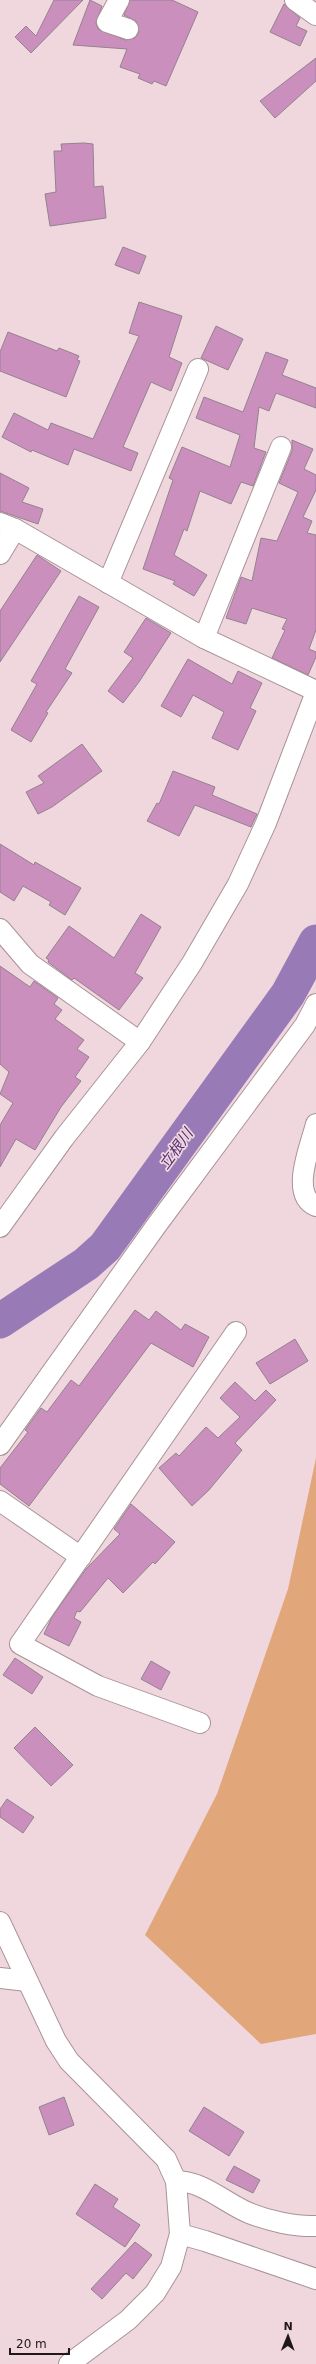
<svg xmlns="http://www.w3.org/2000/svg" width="316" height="2364" viewBox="0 0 316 2364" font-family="'DejaVu Sans','Noto Sans JP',sans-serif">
<rect width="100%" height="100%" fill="#efd7dd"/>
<!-- green -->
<path fill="#e1a77b" d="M316 1458V2034L261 2044 145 1935 217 1794 288 1589Z"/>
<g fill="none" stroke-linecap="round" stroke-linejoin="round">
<!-- river -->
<path stroke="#987ab6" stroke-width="35" d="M0 1321 86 1264 105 1247 288 994 316 942"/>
</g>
<!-- building -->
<g fill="#cb8fbe" stroke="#93828f">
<path d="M54 0H83L31 53 15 37 26 26 36 36Z"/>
<path d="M90 0 102 6 96 23 98 29 125 40 135 38 139 32 136 21 124 15 130 0H172L198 12 166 86 154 81 152 84 138 78 140 74 120 67 127 49 73 45Z"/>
<path d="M284 4 300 18 296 26 307 31 300 46 270 32Z"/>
<path d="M316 58V81L275 118 260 101Z"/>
<path d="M84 143 93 144 94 187 103 186 106 218 50 226 45 194 56 192 54 151H62L61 144Z"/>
<path d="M123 247 146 256 139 274 115 265Z"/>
<path d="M139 302 182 316 169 357 182 363 171 391 151 382 123 447 138 453 131 471 74 449 68 465 32 450 31 452 2 437 14 413 48 430 51 423 93 439 139 336 129 333Z"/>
<path d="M216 326 243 339 228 370 201 358Z"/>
<path d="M8 332 57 351 59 348 79 356 77 360 80 361 66 397 0 371V352Z"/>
<path d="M266 352 288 360 282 375 316 388V408L276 393 269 411 259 407 254 448 266 452 253 486 241 482 231 504 200 491 187 531 184 529 174 555 207 575 194 596 173 584 175 581 143 569 173 480 169 478 182 447 230 467 240 435 196 418 204 397 243 412Z"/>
<path d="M292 440 313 449 304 469 316 475V490L303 517 312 521 307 533 316 535V630L309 649 316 652V657L308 675 272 658 285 630 282 629 287 619 252 608 246 624 226 618 241 577 252 581 261 538 277 541 298 492 279 483 292 451Z"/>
<path d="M0 473 29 488 22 502 43 509 38 524 0 511Z"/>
<path d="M37 555 61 571 0 662V611Z"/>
<path d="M79 596 99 607 65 669 72 673 46 712 48 713 31 742 11 730 37 684 31 681Z"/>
<path d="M146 618 171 633 139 682 123 703 108 691 133 658 124 652Z"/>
<path d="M188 659 232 684 238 671 262 683 250 708 256 711 238 750 212 738 224 712 193 695 181 717 161 706Z"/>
<path d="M82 744 102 771 52 807 38 814 26 792 44 783 38 776Z"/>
<path d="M173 771 215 787 212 795 257 814 251 827 195 805 179 836 147 821 157 803 159 804Z"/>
<path d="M0 844 34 865 35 862 81 888 65 915 49 905 51 902 23 886 14 901 0 892Z"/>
<path d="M141 914 161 927 135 973 143 978 119 1010 74 978 72 980 48 962 49 960 46 958 69 926 114 958Z"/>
<path d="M0 966 30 987 34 981 58 998 54 1004 62 1010 55 1019 84 1040 77 1049 89 1057 75 1077 81 1081 61 1107 35 1150 16 1139 0 1167V1125L13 1103 0 1094 9 1072 0 1064Z"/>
<path d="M135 1310 149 1320 156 1311 181 1330 185 1324 209 1337 193 1367 151 1343 29 1506 0 1484V1468L28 1432 25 1430 41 1408 47 1412 71 1380 79 1386Z"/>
<path d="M295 1339 308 1361 270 1384 256 1363Z"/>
<path d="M235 1382 255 1401 266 1390 276 1400 235 1443 242 1450 209 1490 192 1506 159 1468 176 1453 179 1456 206 1427 218 1438 240 1417 220 1398Z"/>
<path d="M131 1504 175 1542 155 1564 153 1562 123 1593 108 1578 80 1612 77 1611 74 1618 81 1622 69 1646 44 1634 52 1617 86 1569 120 1534 114 1529Z"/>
<path d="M15 1658 43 1677 32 1694 3 1675Z"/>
<path d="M151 1661 170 1672 161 1690 141 1679Z"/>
<path d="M35 1727 73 1765 51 1786 14 1748Z"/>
<path d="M7 1799 34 1817 23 1833 0 1817V1809Z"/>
<path d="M64 2097 74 2125 49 2135 39 2107Z"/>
<path d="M204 2107 244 2132 229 2156 189 2131Z"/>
<path d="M234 2166 260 2180 253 2193 226 2180Z"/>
<path d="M95 2184 118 2199 113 2207 140 2225 125 2247 76 2214Z"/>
<path d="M135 2242 152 2255 133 2279 126 2273 102 2299 91 2289Z"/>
</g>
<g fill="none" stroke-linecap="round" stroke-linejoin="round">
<!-- minor casing -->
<g stroke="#a99398" stroke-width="22">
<g id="minor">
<path d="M119 0 107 22 128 29"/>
<path d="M295 0 316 15"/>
<path d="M0 523 15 529 204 638 316 691"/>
<path d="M0 554 15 529"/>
<path d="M108 583 198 369"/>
<path d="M204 638 281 447"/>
<path d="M0 929 30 964 140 1042"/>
<path d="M316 1124C311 1145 289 1195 316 1206"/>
<path d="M0 1227 64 1138 140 1042 192 963 238 884 266 823 316 692"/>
<path d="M0 1445 156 1226 305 1025 316 1004"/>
<path d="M0 1501 81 1557"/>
<path d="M200 1723 98 1686 20 1644 236 1332"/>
<path d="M0 1922 56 2041 69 2061 166 2159 176 2181 180 2234 171 2267 155 2293 128 2320 69 2364"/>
<path d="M0 1978 27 1981"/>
<path d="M176 2181C203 2181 225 2203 249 2213 269 2221 295 2227 316 2226"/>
<path d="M180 2234 205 2241 316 2279"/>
</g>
</g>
<!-- minor -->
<use href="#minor" stroke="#fff" stroke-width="20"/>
</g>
<g text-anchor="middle" stroke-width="3.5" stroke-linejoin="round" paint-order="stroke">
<!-- water labels -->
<g font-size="15" font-style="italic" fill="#552c76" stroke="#efd7dd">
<text transform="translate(176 1149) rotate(-54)" y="5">立根川</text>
</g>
</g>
<!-- north arrow -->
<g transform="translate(288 2336) rotate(1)" stroke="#efd7dd" stroke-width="3" paint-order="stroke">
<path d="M0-3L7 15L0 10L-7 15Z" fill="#1f1719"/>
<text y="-6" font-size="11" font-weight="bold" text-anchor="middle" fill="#1f1719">N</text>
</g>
<!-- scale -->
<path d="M10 2348v6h59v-6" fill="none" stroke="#1f1719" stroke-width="2"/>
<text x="16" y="2348" font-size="12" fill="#1f1719" stroke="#efd7dd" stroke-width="3" paint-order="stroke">20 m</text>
</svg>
